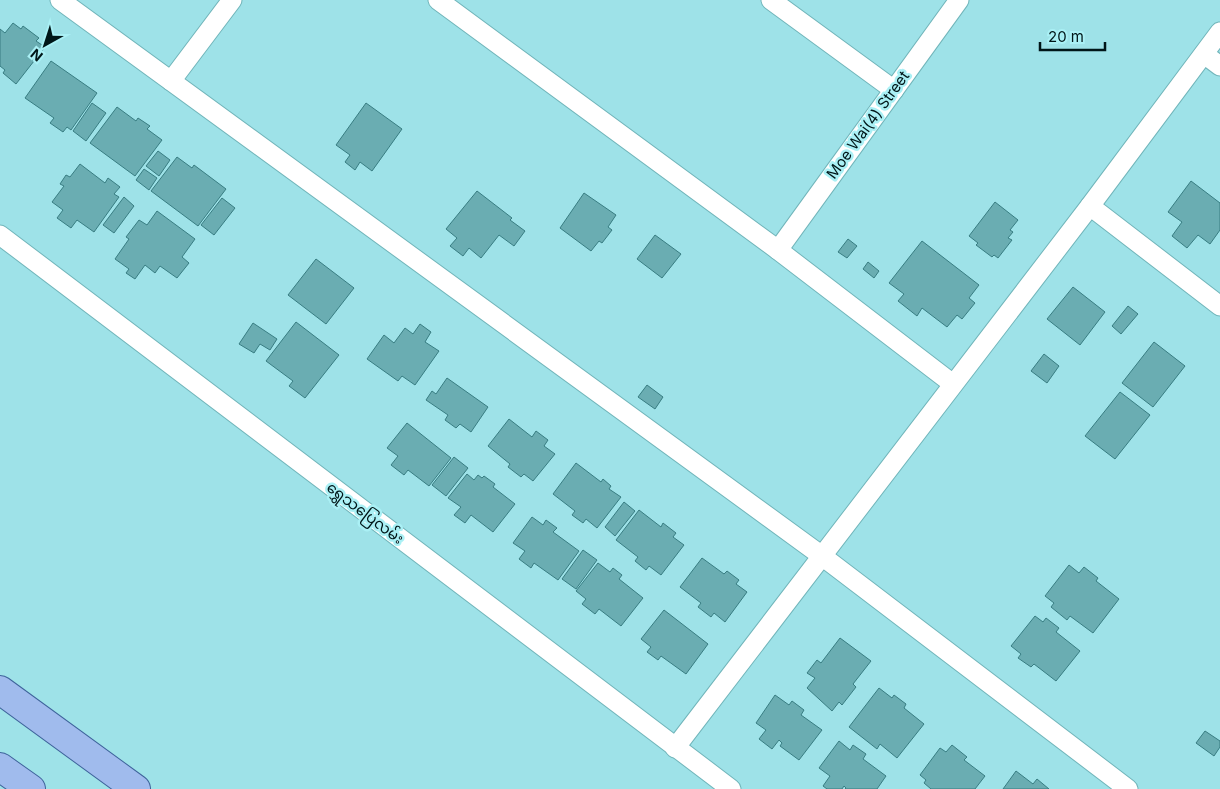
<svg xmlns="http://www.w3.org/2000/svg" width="1220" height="789" viewBox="0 0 1220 789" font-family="Inter,'Noto Sans Myanmar',sans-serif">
<rect width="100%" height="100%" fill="#9ee2e8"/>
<!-- building -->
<g fill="#6aadb2" stroke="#387d82">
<path d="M13 23 21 29 23 26 39 38 36 41 45 47 16 84 3 73 5 70 0 66V29L5 33Z"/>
<path d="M51 61 97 93 71 130 67 127 63 132 50 123 54 118 25 98Z"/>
<path d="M92 103 106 113 86 141 73 131Z"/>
<path d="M366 103 402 129 372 171 360 162 355 170 345 162 350 155 336 145Z"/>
<path d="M117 107 136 121 138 118 150 126 147 129 162 140 135 176 90 143Z"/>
<path d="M158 151 170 160 159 176 146 166Z"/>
<path d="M177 157 192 168 194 165 226 189 198 226 151 191Z"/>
<path d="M80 164 105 183 108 178 120 187 114 194 119 197 94 232 77 220 71 228 57 218 63 210 52 202 64 186 60 184 66 175 70 177Z"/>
<path d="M144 169 157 178 149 190 136 180Z"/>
<path d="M1191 181 1220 203V230L1210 244 1198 235 1187 248 1172 236 1182 222 1168 212Z"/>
<path d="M477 191 512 218 510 220 525 231 514 246 499 235 481 258 469 248 463 256 450 246 457 238 446 229Z"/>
<path d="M584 193 616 215 608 227 612 230 602 243 599 241 591 251 560 228Z"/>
<path d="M124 197 134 206 114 233 103 225Z"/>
<path d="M222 198 235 208 214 235 201 225Z"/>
<path d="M995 202 1018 220 1010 230 1013 232 1008 238 1012 240 998 258 994 255 992 257 976 245 978 243 969 236Z"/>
<path d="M157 211 195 239 182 257 189 263 177 278 160 266 155 273 145 265 135 279 126 273 129 269 115 259 129 239 126 237 139 220 147 225Z"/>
<path d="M655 235 681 254 662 278 637 259Z"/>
<path d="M848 239 857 246 847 258 838 252Z"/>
<path d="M922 241 979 285 969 298 975 303 962 319 957 315 947 327 922 308 917 316 898 301 904 294 889 283Z"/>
<path d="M316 259 354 288 326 324 288 295Z"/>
<path d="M868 262 879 271 874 278 863 269Z"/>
<path d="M1073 287 1105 312 1080 345 1047 319Z"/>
<path d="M1128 306 1138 314 1121 334 1112 326Z"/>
<path d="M296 322 339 355 305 398 289 386 293 381 266 361Z"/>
<path d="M253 323 277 339 270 350 260 344 254 353 239 344Z"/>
<path d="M420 324 431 332 425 342 439 351 415 385 402 376 398 381 367 359 384 335 394 343 405 328 413 334Z"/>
<path d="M1154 342 1185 366 1153 407 1122 383Z"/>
<path d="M1044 354 1059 366 1047 383 1031 371Z"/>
<path d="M447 378 488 407 471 432 460 424 456 428 445 420 448 415 426 400 432 391 436 394Z"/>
<path d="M647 385 663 397 655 409 638 397Z"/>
<path d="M1120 392 1150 415 1115 459 1085 436Z"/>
<path d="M509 419 532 437 536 431 548 440 544 446 555 454 533 481 524 474 521 477 508 467 510 464 488 446Z"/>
<path d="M407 423 451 458 429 486 408 470 404 475 391 465 398 456 387 448Z"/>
<path d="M454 457 468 468 446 496 432 485Z"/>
<path d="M576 463 601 482 603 479 611 486 609 489 621 497 597 528 586 519 583 523 572 515 575 511 553 494Z"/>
<path d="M467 474 474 480 478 475 482 478 484 476 495 484 493 487 515 504 493 532 471 515 465 523 454 515 461 507 448 498Z"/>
<path d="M624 502 635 511 615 536 605 527Z"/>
<path d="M639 510 661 527 663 523 676 533 673 537 684 545 661 575 649 566 646 570 635 561 638 557 616 540Z"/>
<path d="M532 517 543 525 546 520 557 528 553 532 579 551 558 580 534 563 531 568 519 559 525 551 513 543Z"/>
<path d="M583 550 597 560 576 589 562 579Z"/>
<path d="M702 558 724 574 727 571 739 580 736 584 747 592 725 622 714 613 711 617 698 607 701 603 680 587Z"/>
<path d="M598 563 610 572 613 568 622 575 619 579 643 598 621 626 599 609 595 614 582 604 586 599 576 591Z"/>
<path d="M1069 565 1079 573 1084 567 1098 578 1096 581 1119 599 1093 633 1070 616 1067 620 1051 607 1054 603 1045 596Z"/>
<path d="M664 610 708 644 686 674 661 656 658 660 647 652 651 647 641 639Z"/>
<path d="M1035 616 1043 622 1046 618 1059 628 1056 632 1080 651 1056 681 1034 664 1031 667 1018 658 1021 654 1011 646Z"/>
<path d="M840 638 871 661 853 684 856 687 842 705 839 702 832 711 807 688 815 678 807 673 817 660 821 663Z"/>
<path d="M879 688 892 698 894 695 906 704 904 708 924 724 897 758 880 744 877 749 849 727Z"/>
<path d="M775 695 789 705 792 701 804 710 801 715 822 730 799 760 780 746 782 743 779 740 772 749 759 739 766 730 756 723Z"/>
<path d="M1205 731 1220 741V747L1214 756 1196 743Z"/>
<path d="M839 741 850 750 853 745 866 754 863 759 886 776 877 789H845L846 788 844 786 842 789H827L823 786 830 776 819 768Z"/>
<path d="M952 745 967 757 964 760 985 776 975 789H931L924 783 926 780 920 775 940 748 946 752Z"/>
<path d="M1016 771 1033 784 1037 779 1049 789H1003Z"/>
</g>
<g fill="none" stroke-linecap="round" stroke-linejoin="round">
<!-- street casing -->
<g stroke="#71b5ba" stroke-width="21">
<g id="street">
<path d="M60 0 822 556 1128 789"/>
<path d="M438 0 778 250 953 384"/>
<path d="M771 0 894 90"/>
<path d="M1204 54 1220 66"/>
<path d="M171 81 232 0"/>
<path d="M1090 206 1220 306"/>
<path d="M0 235 731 789"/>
<path d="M778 250 959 0"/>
<path d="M675 748 1090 206 1220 32"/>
</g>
</g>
<!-- primary casing -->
<g stroke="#3e639b" stroke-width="30">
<g id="primary">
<path d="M0 690 136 789"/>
<path d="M0 767 31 789"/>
</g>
</g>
<!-- street -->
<use href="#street" stroke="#fff" stroke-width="19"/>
<!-- primary -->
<use href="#primary" stroke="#a0bbed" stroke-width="28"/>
</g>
<g text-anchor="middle" stroke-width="5" stroke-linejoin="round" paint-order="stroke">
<!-- street labels -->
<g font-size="15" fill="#001618" stroke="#aaf0f5">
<text transform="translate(868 125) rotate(-54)" y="5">Moe Wai(4) Street</text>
<text transform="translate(365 513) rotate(37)" y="5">ရွှေသပြေလမ်း</text>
</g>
</g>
<!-- north arrow -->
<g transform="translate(45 45) rotate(219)" stroke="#aaf0f5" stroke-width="4" paint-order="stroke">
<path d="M0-4L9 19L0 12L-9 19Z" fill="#001618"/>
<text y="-8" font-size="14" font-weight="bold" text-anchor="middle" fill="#001618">N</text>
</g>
<!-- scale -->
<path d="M1040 42v8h65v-8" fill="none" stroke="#001618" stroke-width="2.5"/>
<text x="1048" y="42" font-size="15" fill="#001618" stroke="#aaf0f5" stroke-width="4" paint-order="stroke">20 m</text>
</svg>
